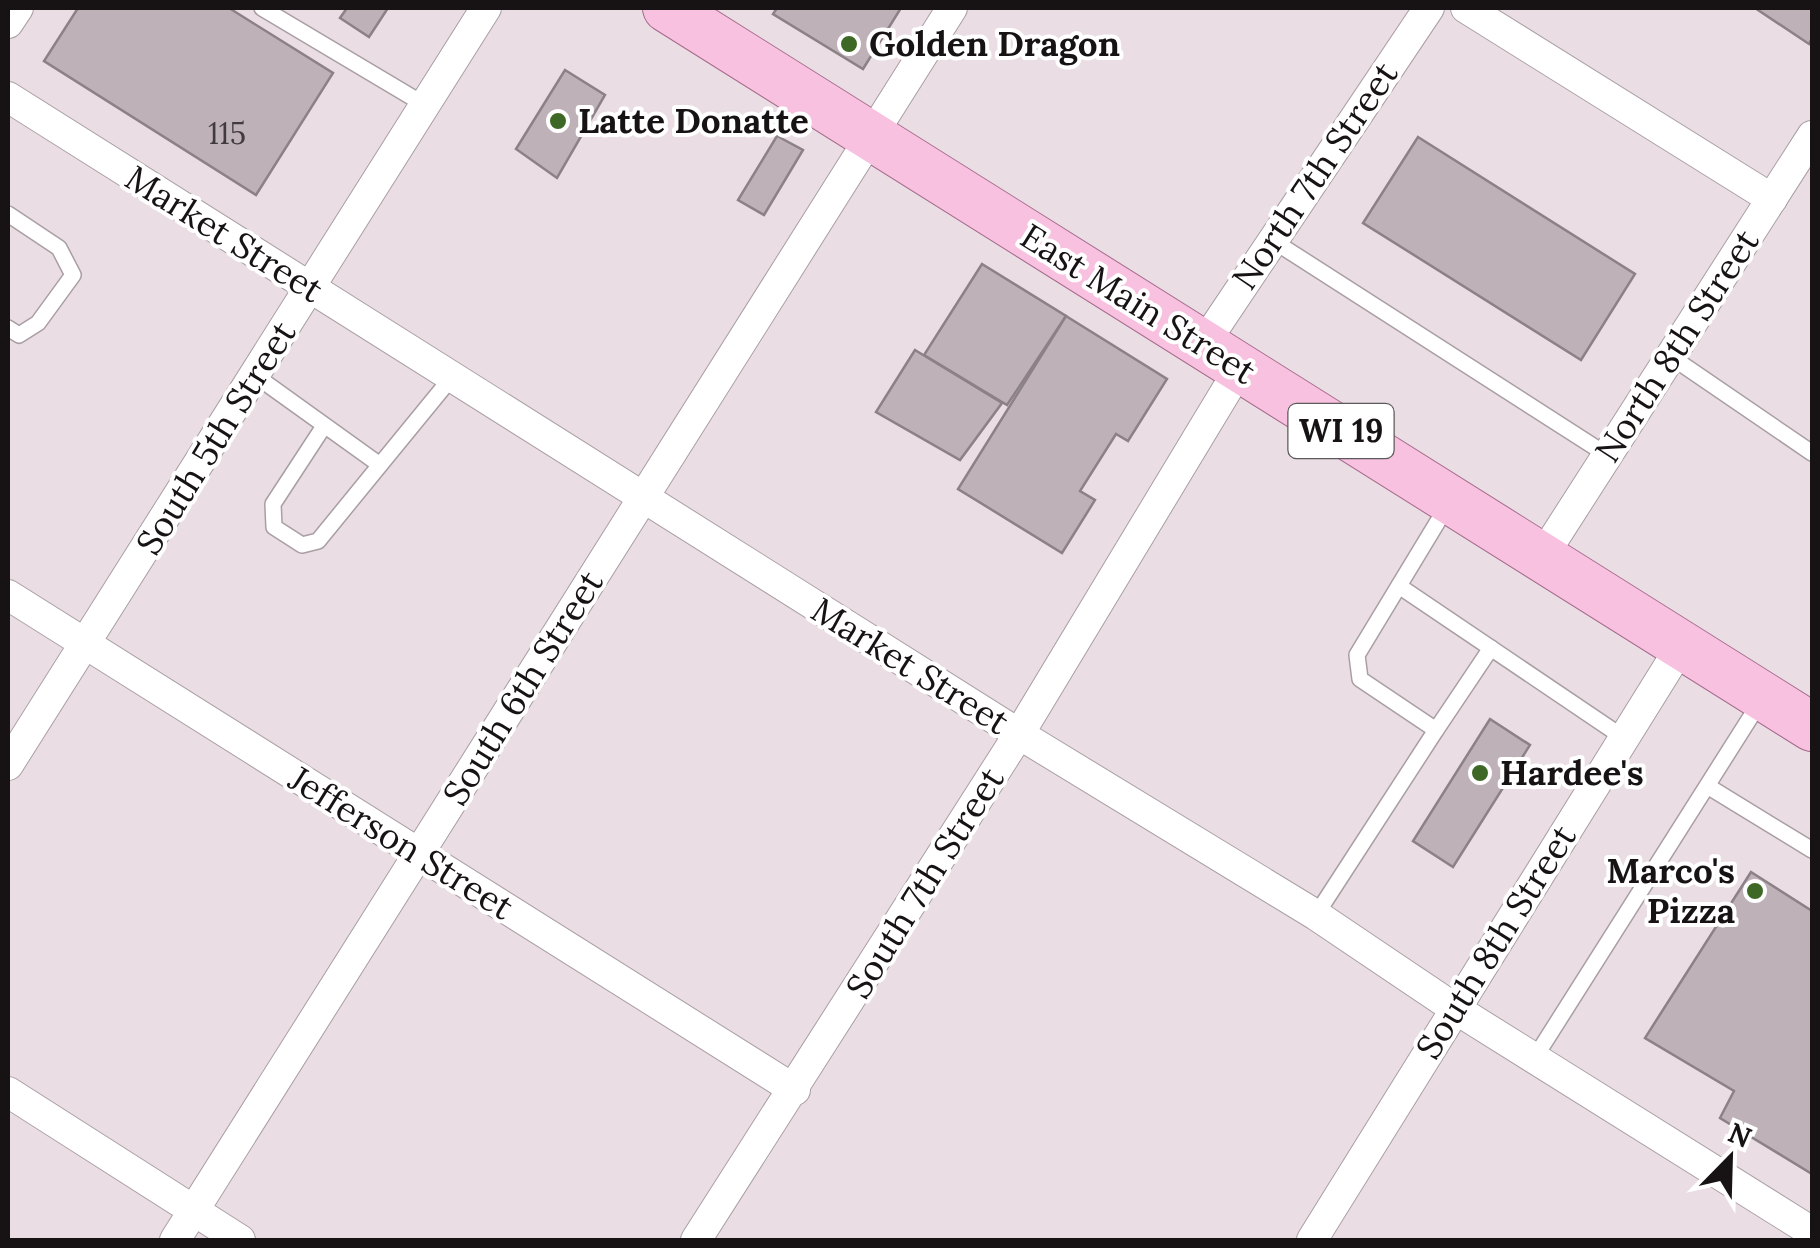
<svg xmlns="http://www.w3.org/2000/svg" width="1820" height="1248" viewBox="0 0 1820 1248" font-family="Lora,serif">
<rect width="100%" height="100%" fill="#eadee4"/>
<!-- building -->
<g fill="#beb2b8" stroke="#8c8187" stroke-width="2.5">
<path d="M78 8H229L333 73 256 195 44 61Z"/>
<path d="M347 8H388L369 37 340 18Z"/>
<path d="M777 8H901L863 69 773 14Z"/>
<path d="M1755 8H1812V38L1809 44Z"/>
<path d="M565 70 605 95 557 178 516 149Z"/>
<path d="M777 136 803 150 764 215 738 200Z"/>
<path d="M1418 137 1635 274 1581 360 1363 223Z"/>
<path d="M982 264 1066 316 1007 405 924 355Z"/>
<path d="M1066 316 1167 379 1128 441 1116 434 1080 491 1095 500 1062 553 958 489Z"/>
<path d="M915 350 1002 403 960 460 876 412Z"/>
<path d="M1490 719 1530 745 1453 867 1413 841Z"/>
<path d="M1751 872 1812 911V1174L1720 1118 1734 1091 1645 1038Z"/>
</g>
<g fill="none" stroke-linecap="round" stroke-linejoin="round">
<!-- lane casing -->
<g stroke="#a99ea4" stroke-width="18">
<g id="lane">
<path d="M262 8 425 105"/>
<path d="M8 214 59 248 73 275 38 323 19 335 8 328"/>
<path d="M1272 240 1607 455"/>
<path d="M1670 356 1812 453"/>
<path d="M256 376 380 465 452 377"/>
<path d="M324 426 273 504 274 527 302 545 318 541 380 465"/>
<path d="M1399 586 1624 738"/>
<path d="M1436 730 1491 648"/>
<path d="M1709 787 1812 850"/>
<path d="M1316 915 1436 730 1360 679 1357 655 1449 503"/>
<path d="M1534 1059 1762 699"/>
</g>
</g>
<!-- street casing -->
<g stroke="#a99ea4" stroke-width="32">
<g id="street">
<path d="M1466 8 1772 199"/>
<path d="M8 23 18 8"/>
<path d="M8 97 1019 734 1316 915 1454 1008 1812 1232"/>
<path d="M1203 345 1429 8"/>
<path d="M1542 557 1812 136"/>
<path d="M8 595 795 1090"/>
<path d="M8 765 486 8"/>
<path d="M8 1092 240 1240"/>
<path d="M175 1240 952 8"/>
<path d="M696 1240 1019 734 1240 368"/>
<path d="M1312 1240 1682 645"/>
</g>
</g>
<!-- primary casing -->
<g stroke="#a5698b" stroke-width="50">
<path id="primary" d="M667 8 1812 727"/>
</g>
<!-- lane -->
<use href="#lane" stroke="#fff" stroke-width="15"/>
<!-- street -->
<use href="#street" stroke="#fff" stroke-width="30"/>
<!-- primary -->
<use href="#primary" stroke="#f7c1df" stroke-width="48"/>
</g>
<!-- markers -->
<g fill="#3e6825" stroke="#fff" stroke-width="4">
<circle cx="849" cy="44" r="10"/>
<circle cx="558" cy="121" r="10"/>
<circle cx="1480" cy="773" r="10"/>
<circle cx="1755" cy="891" r="10"/>
</g>
<g text-anchor="middle" stroke-width="8" stroke-linejoin="round" paint-order="stroke">
<!-- number labels -->
<g font-size="30" fill="#413b3e">
<text x="227" y="144">115</text>
</g>
<!-- shield labels -->
<rect fill="#fff" stroke="#5d5a5b" stroke-width="2.5" x="1288.5" y="404" width="105" height="54" rx="8"/>
<g font-size="32" font-weight="bold" fill="#171315">
<text x="1341" y="442">WI 19</text>
</g>
<!-- poi labels -->
<g font-size="35" font-weight="bold" fill="#171315" stroke="#fff" text-anchor="start">
<text x="869" y="56">Golden Dragon</text>
<text x="578" y="133">Latte Donatte</text>
<text x="1500" y="785">Hardee's</text>
<text x="1735" y="883" text-anchor="end">Marco's<tspan x="1735" dy="40">Pizza</tspan></text>
</g>
<!-- street labels -->
<g font-size="35" fill="#171315" stroke="#fff">
<text transform="translate(1315 176) rotate(-56)" y="12">North 7th Street</text>
<text transform="translate(224 234) rotate(32)" y="12">Market Street</text>
<text transform="translate(1138 304) rotate(32)" y="12">East Main Street</text>
<text transform="translate(1677 346) rotate(-57)" y="12">North 8th Street</text>
<text transform="translate(216 438) rotate(-58)" y="12">South 5th Street</text>
<text transform="translate(910 666) rotate(32)" y="12">Market Street</text>
<text transform="translate(523 688) rotate(-58)" y="12">South 6th Street</text>
<text transform="translate(401 843) rotate(32)" y="12">Jefferson Street</text>
<text transform="translate(925 883) rotate(-58)" y="12">South 7th Street</text>
<text transform="translate(1496 942) rotate(-58)" y="12">South 8th Street</text>
</g>
</g>
<!-- border -->
<rect width="1820" height="1248" fill="none" stroke="#171315" stroke-width="20"/>
<!-- north arrow -->
<g transform="translate(1730 1158) rotate(23)" stroke="#ffffff" stroke-width="8" paint-order="stroke">
<path d="M0-8L18 38L0 25L-18 38Z" fill="#171315"/>
<text y="-15" font-size="28" font-weight="bold" text-anchor="middle" fill="#171315">N</text>
</g>
</svg>
